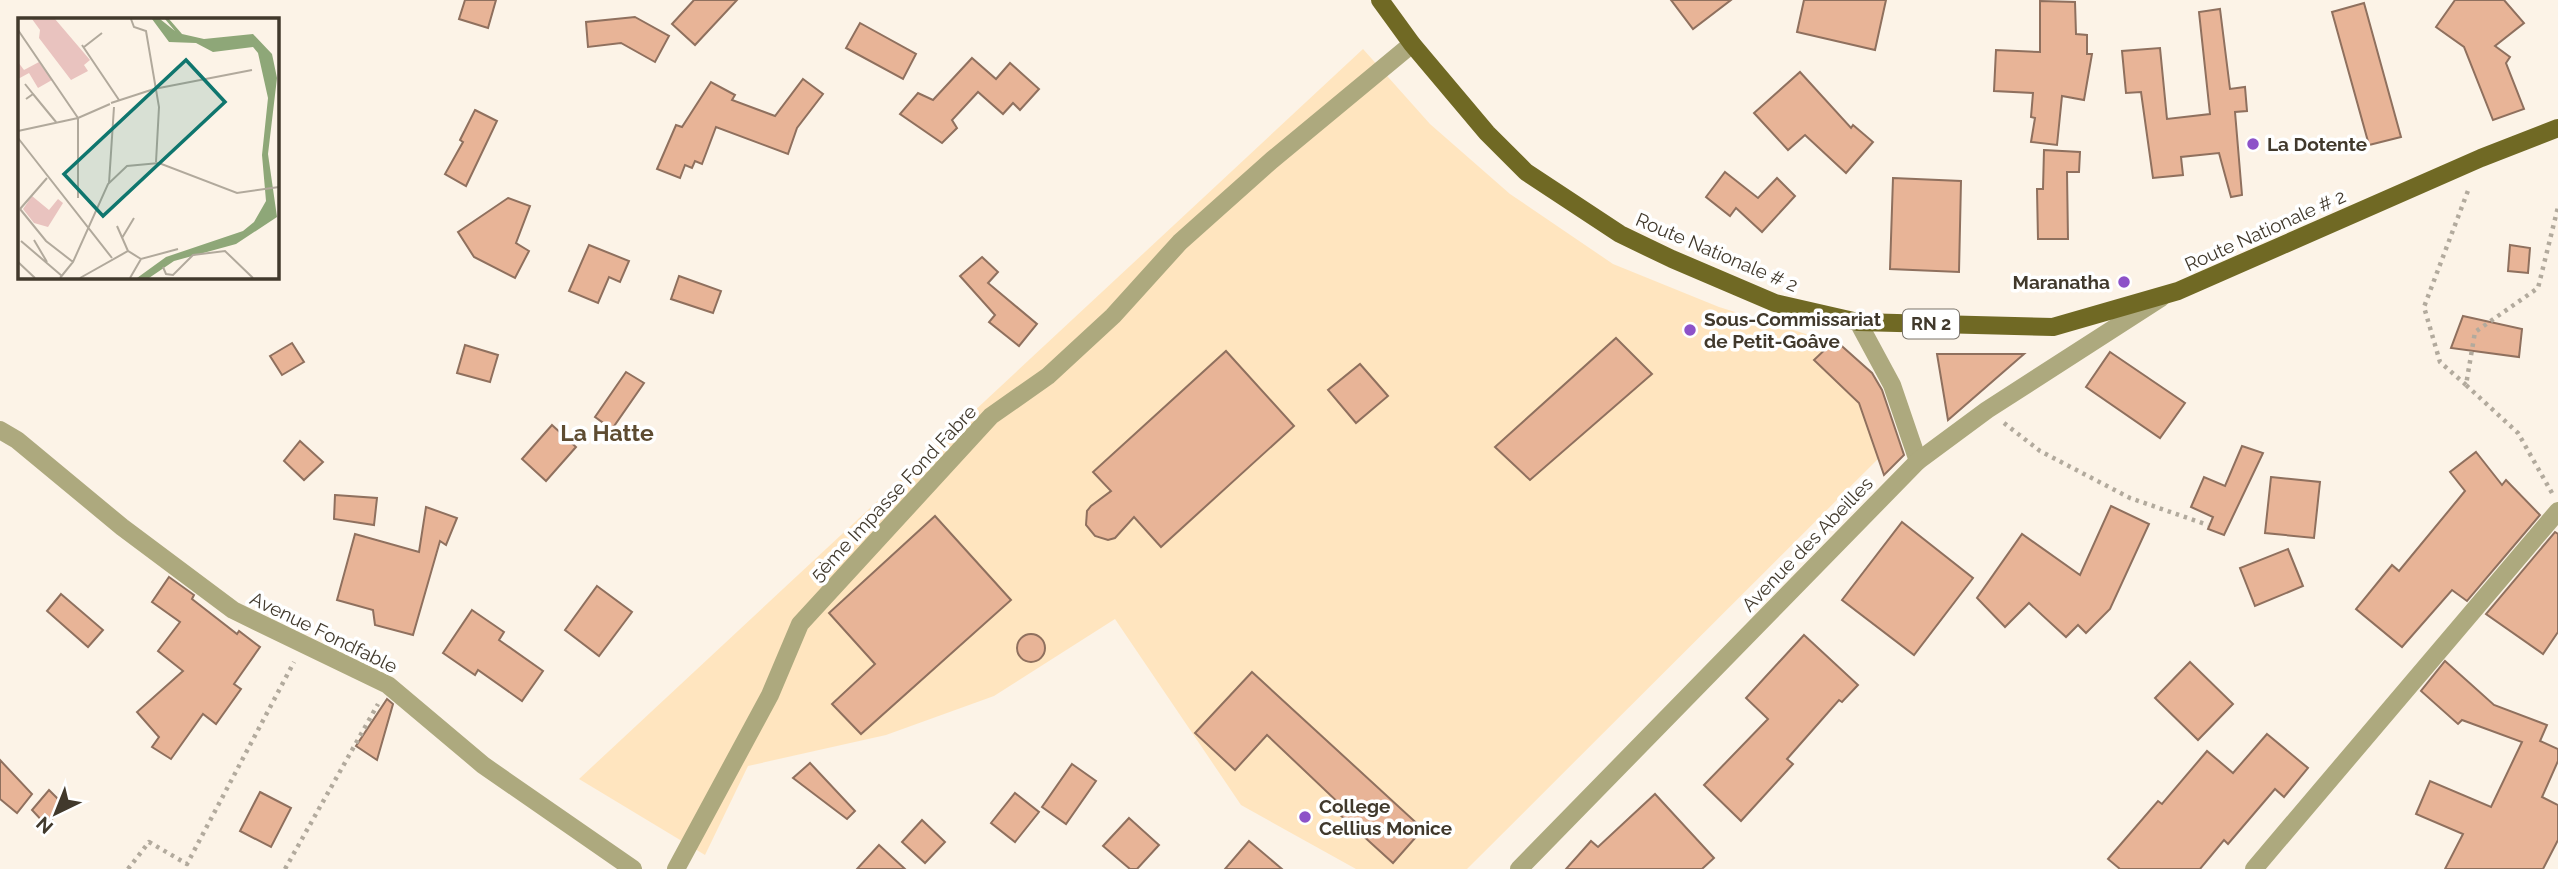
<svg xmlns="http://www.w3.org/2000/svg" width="2558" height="869" viewBox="0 0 2558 869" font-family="Raleway,sans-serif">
<rect width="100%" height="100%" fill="#fcf3e7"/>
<!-- built -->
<path fill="#ffe5bf" d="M1363 49 1430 124 1510 194 1613 264 1719 307 1806 334 1867 385 1890 447 1467 869H1356L1241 805 1115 619 994 696 886 735 748 766 705 855 579 779Z"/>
<!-- building -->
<g fill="#e8b497" stroke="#8f705e" stroke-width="2">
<path d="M465 0H496L488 28 459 19Z"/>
<path d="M694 0H737L695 45 672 24Z"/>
<path d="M1671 0H1731L1693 29Z"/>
<path d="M1804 0H1886L1875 50 1797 32Z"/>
<path d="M2455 0H2504L2524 23 2495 46 2510 57 2506 63 2524 109 2493 120 2464 47 2436 27Z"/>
<path d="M2040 1 2075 2 2076 34 2087 35V54H2092L2084 100 2062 96 2057 145 2031 142 2035 118 2031 117 2033 93 1994 91 1996 50 2040 52Z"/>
<path d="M2364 3 2401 137 2369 145 2332 12Z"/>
<path d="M2220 9 2230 89 2245 87 2247 111 2235 112 2242 195 2231 197 2219 153 2181 157 2183 175 2153 178 2141 92 2126 93 2122 51 2160 48 2167 119 2210 114 2199 12Z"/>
<path d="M635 17 669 36 655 62 621 43 588 47 586 22Z"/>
<path d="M860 23 916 54 903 79 846 48Z"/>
<path d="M972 58 996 79 1010 63 1039 89 1020 110 1013 103 1003 114 978 92 952 120 957 128 942 143 900 114 918 93 933 100Z"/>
<path d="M1800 72 1851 128 1853 125 1873 142 1846 173 1805 135 1788 150 1754 113Z"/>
<path d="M803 79 823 94 797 128 788 154 716 127 702 164 695 161 692 168 685 165 680 178 657 169 676 125 682 127 711 82 735 95 732 100 775 116Z"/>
<path d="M475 110 497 121 466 186 445 174 463 142 460 140Z"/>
<path d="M2044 150 2080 152 2079 172H2067L2068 239H2038L2037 189H2043Z"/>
<path d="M1725 172 1758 198 1777 178 1795 196 1762 232 1736 208 1730 216 1706 197Z"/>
<path d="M1893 178 1961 181 1959 272 1890 269Z"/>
<path d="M508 198 530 206 516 243 529 251 515 278 474 257 458 232Z"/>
<path d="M589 245 629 261 620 282 609 277 598 303 569 291Z"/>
<path d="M2510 245 2530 248 2528 273 2508 271Z"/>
<path d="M982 257 998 272 988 283 1037 324 1019 346 989 322 995 315 960 276Z"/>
<path d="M679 276 721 291 713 313 671 299Z"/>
<path d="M2463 316 2522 329 2519 357 2451 348Z"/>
<path d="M1616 338 1652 374 1530 480 1495 447Z"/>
<path d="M1835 340 1872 373 1882 390 1904 455 1884 475 1859 403 1814 360Z"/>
<path d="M292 343 304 362 282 375 270 356Z"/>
<path d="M465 345 498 355 490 382 457 373Z"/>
<path d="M1226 351 1294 426 1161 547 1134 517 1115 538 1108 540 1095 536 1086 525 1087 511 1091 506 1111 491 1093 472Z"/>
<path d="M2110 352 2185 403 2160 438 2086 387Z"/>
<path d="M1937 354H2024L1948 420Z"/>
<path d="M1360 364 1388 396 1356 423 1328 390Z"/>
<path d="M626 372 644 383 612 429 595 417Z"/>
<path d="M552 425 576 447 546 481 522 459Z"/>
<path d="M300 441 323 462 304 480 284 461Z"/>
<path d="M2242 446 2263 453 2224 535 2208 529 2213 517 2191 507 2204 477 2225 486Z"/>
<path d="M2476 452 2502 485 2506 480 2540 515 2467 601 2452 590 2402 647 2356 609 2392 565 2399 571 2465 491 2450 472Z"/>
<path d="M2271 477 2320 482 2314 538 2265 533Z"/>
<path d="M335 495 377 498 374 525 334 519Z"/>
<path d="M2111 506 2149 524 2110 609 2086 633 2078 625 2066 637 2029 603 2005 627 1977 598 2022 534 2080 575Z"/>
<path d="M426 507 457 518 446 545 440 541 413 635 375 625 373 610 337 600 355 534 419 552Z"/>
<path d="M935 516 1011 600 861 734 832 704 875 664 829 613Z"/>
<path d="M1902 522 1973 578 1914 655 1842 600Z"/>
<path d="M2555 532 2558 534V632L2543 654 2486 614Z"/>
<path d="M2288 549 2303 586 2255 606 2240 568Z"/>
<path d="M169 577 194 595 192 599 237 634 239 631 260 647 234 684 241 689 216 724 203 714 171 759 152 747 159 737 137 712 183 671 158 651 180 622 152 602Z"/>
<path d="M597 586 632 612 599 656 565 630Z"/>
<path d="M61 594 103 630 88 647 47 611Z"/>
<path d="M472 610 504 632 499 640 543 671 522 701 478 670 475 675 443 653Z"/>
<circle cx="1031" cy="648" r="14"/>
<path d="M1804 635 1858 685 1842 702 1839 700 1787 759 1793 764 1741 821 1704 785 1768 719 1746 698Z"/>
<path d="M2445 661 2494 705 2547 725 2540 741 2558 749V761L2542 797 2558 805V840L2543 869H2445L2463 834 2416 814 2430 781 2491 807 2522 742 2462 720 2458 724 2421 691Z"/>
<path d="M2190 662 2233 704 2198 740 2155 698Z"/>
<path d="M1252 672 1423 829 1393 863 1339 814 1344 808 1267 735 1235 770 1195 733Z"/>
<path d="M387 699 393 704 377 760 356 746Z"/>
<path d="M2267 734 2308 768 2284 797 2275 789 2228 844 2224 840 2200 869H2120L2108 859 2158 801 2162 804 2207 751 2233 773Z"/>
<path d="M0 760 32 794 17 813 0 799Z"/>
<path d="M810 763 855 811 847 819 793 778Z"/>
<path d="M1072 764 1096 781 1066 824 1042 807Z"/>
<path d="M49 790 65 806 46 825 32 810Z"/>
<path d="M260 792 291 808 271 847 240 831Z"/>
<path d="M1015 793 1039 812 1015 842 991 823Z"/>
<path d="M1655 794 1714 858 1702 869H1566L1591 841 1598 847Z"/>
<path d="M1129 818 1159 845 1137 869H1130L1103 846Z"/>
<path d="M922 820 945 842 925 863 902 842Z"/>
<path d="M1249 841 1282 869H1225Z"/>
<path d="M879 845 905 869H857Z"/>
</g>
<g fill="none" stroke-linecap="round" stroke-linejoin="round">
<!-- path -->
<g stroke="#b2aa9d" stroke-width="4.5" stroke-dasharray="3.5 5" stroke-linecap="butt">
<path d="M2466 385 2440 362 2424 307 2469 188"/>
<path d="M2004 423 2040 451 2130 498 2208 525"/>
<path d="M2552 493 2518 433 2466 385 2475 332 2538 288 2558 207"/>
<path d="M128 869 149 842 187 864 294 662"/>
<path d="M285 869 378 704"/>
</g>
<!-- minor -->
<g stroke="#ada97e" stroke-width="18">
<path d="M1858 322 1892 385 1918 461"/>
<path d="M0 430 17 440 122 527 233 610 388 685 483 765 633 869"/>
<path d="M676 869 770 695 800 624 991 416 1048 376 1113 316 1180 242 1272 160 1412 44"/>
<path d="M1519 869 1918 461 1987 410 2161 298"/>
<path d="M2254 869 2558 511"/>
</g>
<!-- major -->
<path stroke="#706924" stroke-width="18" d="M1380 0 1412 44 1487 133 1526 172 1620 234 1672 259 1775 303 1858 322 2053 327 2178 291 2481 158 2558 128"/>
</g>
<!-- markers -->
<g fill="#8d52c8" stroke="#fff" stroke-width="2.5">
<circle cx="2253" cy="144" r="7"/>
<circle cx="2124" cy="282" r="7"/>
<circle cx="1690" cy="330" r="7"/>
<circle cx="1305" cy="817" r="7"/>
</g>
<g text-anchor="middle" stroke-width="7" stroke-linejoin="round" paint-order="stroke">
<!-- shield labels -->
<rect fill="#fff" stroke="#7a746b" stroke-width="2" x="1903" y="309.5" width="56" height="29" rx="5"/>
<g font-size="18" font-weight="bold" fill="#41392c">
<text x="1931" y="330">RN 2</text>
</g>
<!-- poi labels -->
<g font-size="19" font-weight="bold" fill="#41392c" stroke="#fff" text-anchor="start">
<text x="2267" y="151">La Dotente</text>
<text x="2110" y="289" text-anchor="end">Maranatha</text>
<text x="1704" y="326">Sous-Commissariat<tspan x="1704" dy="22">de Petit-Goâve</tspan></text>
<text x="1319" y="813">College<tspan x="1319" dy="22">Cellius Monice</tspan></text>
</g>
<!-- street labels -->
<g font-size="19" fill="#41392c" stroke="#fff">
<text transform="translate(2265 230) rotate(-24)" y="7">Route Nationale # 2</text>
<text transform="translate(1717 252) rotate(23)" y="7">Route Nationale # 2</text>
<text transform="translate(893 493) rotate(-47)" y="7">5ème Impasse Fond Fabre</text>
<text transform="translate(1807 544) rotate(-46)" y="7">Avenue des Abeilles</text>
<text transform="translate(324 632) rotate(26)" y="7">Avenue Fondfable</text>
</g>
<!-- quarter labels -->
<g font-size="23" font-weight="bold" fill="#5e4c31" stroke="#fff">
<text x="607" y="441">La Hatte</text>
</g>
</g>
<!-- overview -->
<g transform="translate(18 18)">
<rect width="261" height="261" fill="#fcf3e7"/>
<path d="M14 1H37L72 42 66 47 70 53 53 62 21 20 22 12ZM0 44 6 52 21 44 34 62 20 70 11 55 0 61ZM14 178 31 192 40 181 45 185 30 209 16 205 5 191Z" fill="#e9c3bf"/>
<path d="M134 1H142L157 13 147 1H151L164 16 186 21 235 16 254 36 259 60 250 136 259 199 218 226 156 243 131 260H119L148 239 225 213 236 204 248 183 244 137 250 80 240 35 235 29 195 34 178 25 151 24Z" fill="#8ea778"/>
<path fill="none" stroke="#b1a99c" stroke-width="2" d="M113 1 116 9 128 13 141 89 138 144M0 12 60 100V180M64 27 101 82M66 29 84 15M7 66 15 76 8 81M15 76 38 104M93 85 136 71 234 52M0 113 60 100 92 86M0 120 94 240M91 165 96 89M2 191 28 223 55 244M2 191 29 160M99 208 110 233M104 220 116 200M16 222 29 244M3 223 44 258M0 244 17 260M145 249 148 256 155 257 175 237 207 233 235 260M42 260 55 244 90 166 109 148 141 145 219 175 261 169M62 260 110 233 123 241 160 231M112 260 123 241"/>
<path fill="#0f766e" fill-opacity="0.15" stroke="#0f766e" stroke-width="3.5" d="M168 42 207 84 85 198 46 156Z"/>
<rect width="261" height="261" fill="none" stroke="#41392c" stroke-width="3.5"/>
</g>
<!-- north arrow -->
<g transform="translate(56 813) rotate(223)" stroke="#ffffff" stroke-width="5" paint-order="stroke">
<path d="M0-5L12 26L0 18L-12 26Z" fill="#41392c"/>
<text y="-10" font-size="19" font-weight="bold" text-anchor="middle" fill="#41392c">N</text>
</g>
</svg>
